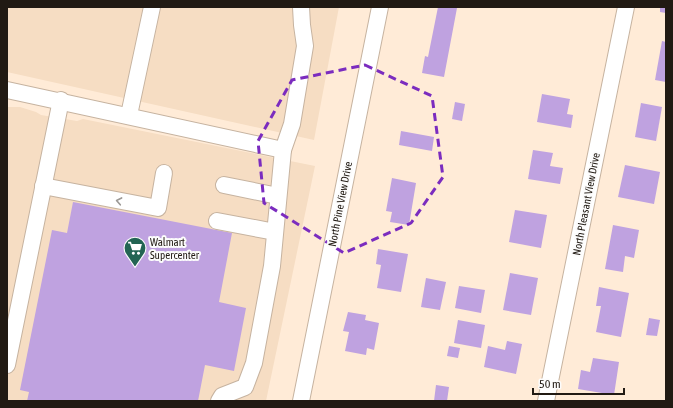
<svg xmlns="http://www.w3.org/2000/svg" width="673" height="408" viewBox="0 0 673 408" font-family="'Asap Condensed',sans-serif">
<rect width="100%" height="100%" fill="#ffebd7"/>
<!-- built -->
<g fill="#f6ddc3">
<path d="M7 7H339L314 140 7 72Z"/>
<path d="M7 107H20L36 112 41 115 77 121 83 119 315 166 266 401H7Z"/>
</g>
<!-- building -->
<g fill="#bfa2e0">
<path d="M438 7 457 8 444 77 422 73 425 56 428 57Z"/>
<path d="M660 7H666V13L660 12Z"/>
<path d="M662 41 666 42V82L655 80Z"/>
<path d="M542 94 570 99 567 114 573 115 571 128 537 122Z"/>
<path d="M455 102 465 104 462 121 452 119Z"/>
<path d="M641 103 662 107 656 141 635 137Z"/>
<path d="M401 131 434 137 432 151 399 145Z"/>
<path d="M533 150 553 153 550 166 563 168 560 184 528 179Z"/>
<path d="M625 165 660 172 654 204 618 197Z"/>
<path d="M392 178 416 183 409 225 390 222 392 212 386 211Z"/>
<path d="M73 202 232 233 219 302 246 308 234 371 205 365 198 401H27L29 392 20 390 52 230 67 233Z"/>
<path d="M515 210 547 215 541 248 509 242Z"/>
<path d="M613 225 639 230 634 258 625 256 623 272 605 269Z"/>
<path d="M378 249 408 254 401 292 377 288 381 265 376 264Z"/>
<path d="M510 273 538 278 531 315 503 310Z"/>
<path d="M426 278 446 282 440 310 421 307Z"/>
<path d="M459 286 485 290 481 313 455 308Z"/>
<path d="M599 287 629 293 621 337 596 332 601 306H596Z"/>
<path d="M348 312 366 315 365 320 379 323 374 350 367 348 366 355 345 351 349 332 343 331Z"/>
<path d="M649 318 660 320 657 336 646 335Z"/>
<path d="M458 320 485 325 481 348 454 343Z"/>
<path d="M507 341 522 344 516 374 484 367 488 346 505 350Z"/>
<path d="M449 346 460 348 458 358 447 356Z"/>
<path d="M593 358 619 362 614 395 578 389 581 370 590 372Z"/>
<path d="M436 385 449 387 447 401H434Z"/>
</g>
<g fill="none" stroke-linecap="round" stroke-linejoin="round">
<!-- minor casing -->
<g stroke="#c6b3a0" stroke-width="18">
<g id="minor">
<path d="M7 90 283 150 292 124 305 46 302 25 301 7"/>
<path d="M129 115 152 7"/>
<path d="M224 185 278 196"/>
<path d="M43 186 158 208 164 173"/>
<path d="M217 221 275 232"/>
<path d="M7 365 61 100"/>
<path d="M219 401 222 396 245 387 254 363 272 266 283 150"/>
<path d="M301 401 380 7"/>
<path d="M546 401 626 7"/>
</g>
</g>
<!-- minor -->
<use href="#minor" stroke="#fff" stroke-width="16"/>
</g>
<!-- one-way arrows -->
<defs><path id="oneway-chevron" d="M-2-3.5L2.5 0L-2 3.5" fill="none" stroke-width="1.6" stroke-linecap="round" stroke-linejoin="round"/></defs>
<use stroke="#9b9895" href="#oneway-chevron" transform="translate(119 201) rotate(-169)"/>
<!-- marked area -->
<path fill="none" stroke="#7b2cbf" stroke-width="3" stroke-dasharray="8 5" stroke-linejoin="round" d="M365 65 432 96 443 177 411 223 344 253 264 203 258 141 292 80Z"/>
<!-- icons -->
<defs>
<g id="supermarket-pin" transform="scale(1.15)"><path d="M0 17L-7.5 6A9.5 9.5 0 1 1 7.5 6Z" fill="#236453" stroke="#fcfcfc"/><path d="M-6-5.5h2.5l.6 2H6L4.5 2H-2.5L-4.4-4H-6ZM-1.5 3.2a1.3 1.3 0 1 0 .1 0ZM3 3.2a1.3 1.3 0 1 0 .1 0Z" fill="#fff"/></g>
</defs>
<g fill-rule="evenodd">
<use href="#supermarket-pin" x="135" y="248"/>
</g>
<g text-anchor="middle" stroke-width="4" stroke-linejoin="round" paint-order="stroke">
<!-- street labels -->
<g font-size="11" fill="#211a13" stroke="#fcfcfc">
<text transform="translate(340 204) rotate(-79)" y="4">North Pine View Drive</text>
<text transform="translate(586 204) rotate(-79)" y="4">North Pleasant View Drive</text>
</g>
<!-- poi labels -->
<g font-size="11" fill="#211a13" stroke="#fcfcfc" text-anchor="start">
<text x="150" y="246">Walmart<tspan x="150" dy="13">Supercenter</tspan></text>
</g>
</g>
<!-- border -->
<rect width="673" height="408" fill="none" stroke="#211a13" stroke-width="16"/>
<!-- scale -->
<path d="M533 388v6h91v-6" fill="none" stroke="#211a13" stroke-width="2"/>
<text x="539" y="388" font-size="12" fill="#211a13" stroke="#fcfcfc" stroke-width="3" paint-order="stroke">50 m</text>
</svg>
